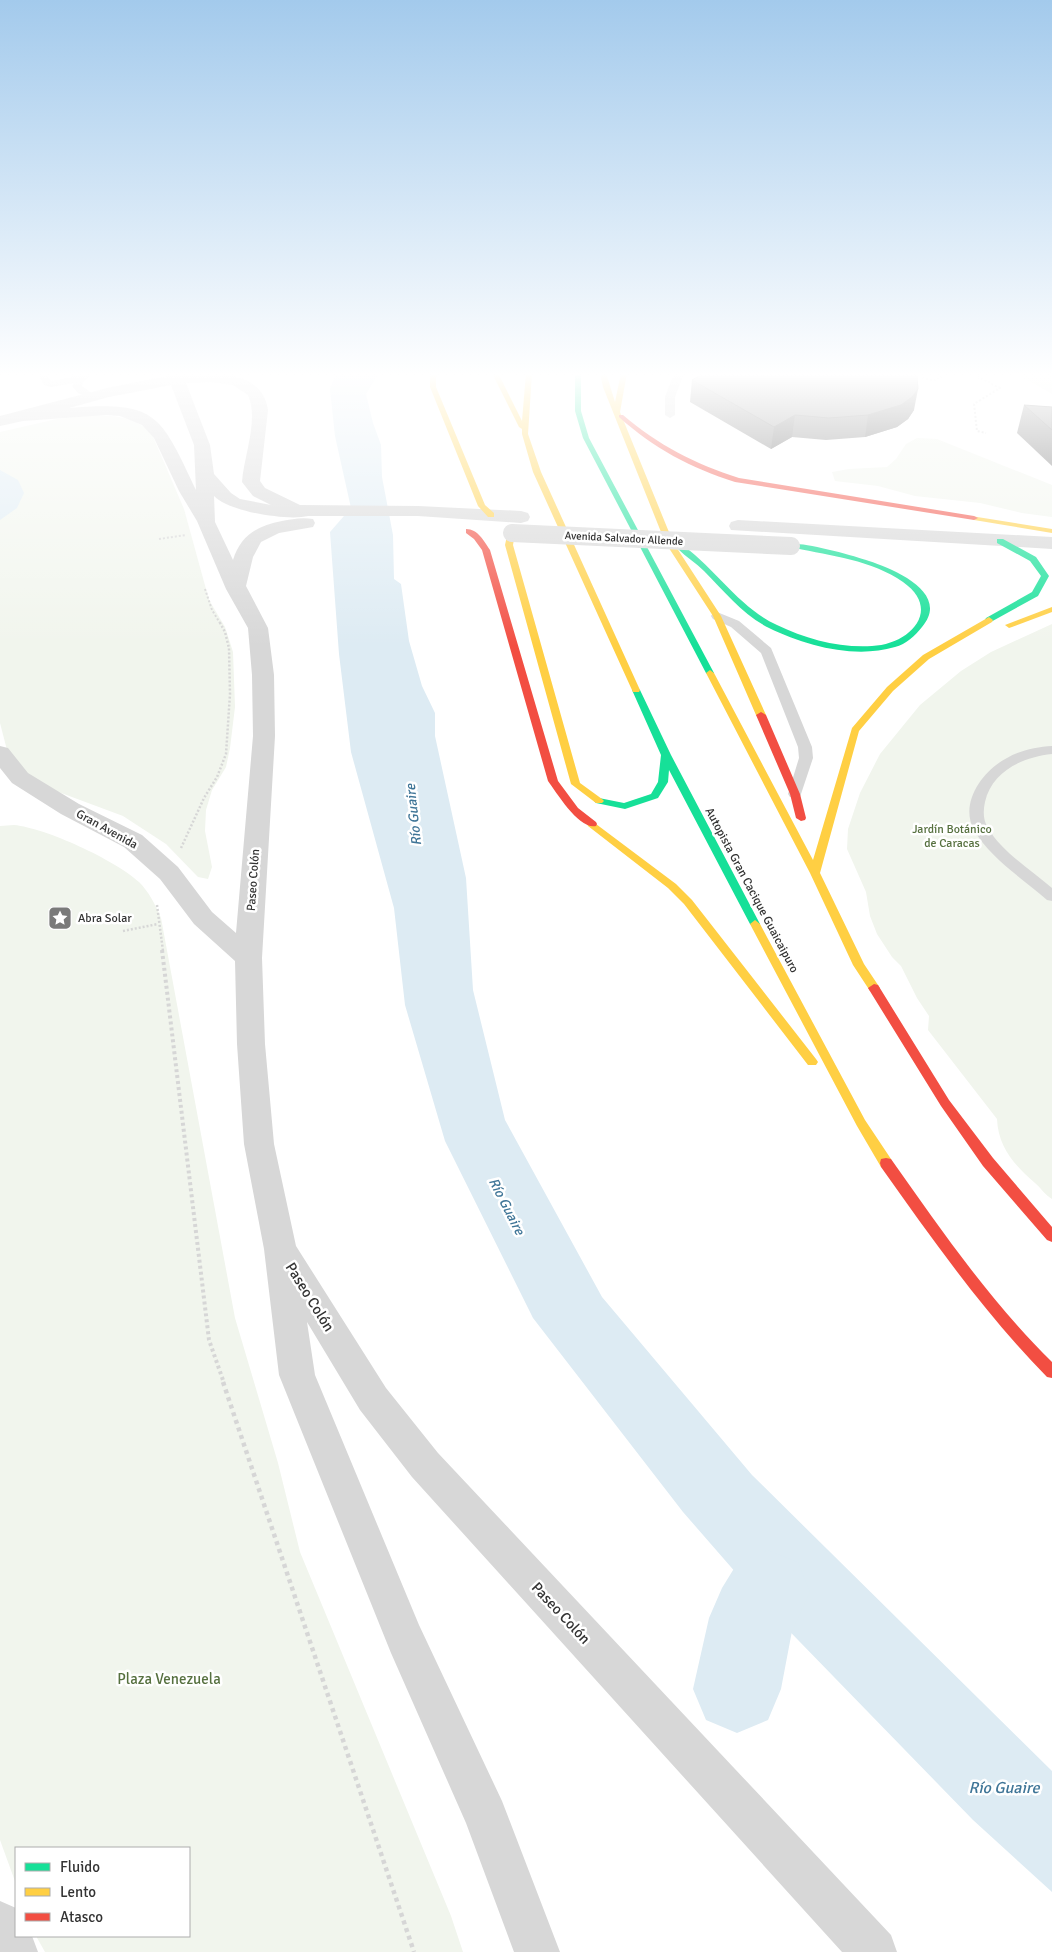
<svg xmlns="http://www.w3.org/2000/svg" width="1052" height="1952" viewBox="0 0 1052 1952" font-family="Signika,sans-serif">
<rect width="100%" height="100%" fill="#fff"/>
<!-- green -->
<g fill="#f1f5ed">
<path d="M1015 373H1052V394Z"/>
<path d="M95 415C117 416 133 417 151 432L184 509 209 600 225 627 233 652 235 707 230 748 226 767 212 790 206 810 205 831 212 867 208 879 198 877 166 844 123 816 37 784 7 750 0 723V432L57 419Z"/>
<path d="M917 438 937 439 1052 485V517L1022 513 980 503 915 496 878 486 835 481 832 472 849 469 887 467 896 459 906 444Z"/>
<path d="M1052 624V1199C1045 1195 1041 1188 1035 1183 1015 1166 998 1147 997 1119L928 1030 929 1016 917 998 901 966 892 957 877 934 870 916 866 892 847 849 848 829 860 793 880 754 920 705 961 671 991 652Z"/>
<path d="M14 825C46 828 115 860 139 882 149 892 155 904 161 918L235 1318 278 1463 300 1552 451 1916 463 1952H45L36 1936H189V1848H16V1884L0 1840V826Z"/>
</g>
<!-- water -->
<g fill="#ddebf3">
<path d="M336 373H379L366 394 373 423 381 445 382 477 393 535 394 579 401 584 409 641 422 686 435 713V736L466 878 473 990 505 1120 602 1297 752 1475 1052 1771V1892L973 1820 764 1605 683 1512 533 1318 445 1141 405 1005 394 908 351 752 339 654 330 532 351 508 335 436 330 389Z"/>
<path d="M0 470 18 480 24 493 17 508 0 520Z"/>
</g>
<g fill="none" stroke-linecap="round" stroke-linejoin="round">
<!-- river -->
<path fill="#ddebf3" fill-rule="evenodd" d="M768 1550 798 1562 810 1592 792 1631 781 1689 768 1720 737 1733 706 1720 693 1689 709 1618 722 1588 738 1562Z"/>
<!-- path-far3 -->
<g stroke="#d6d6d6" stroke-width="2" stroke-dasharray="2 2" stroke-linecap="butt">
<path d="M911 373 933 381 951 373"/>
<path d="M970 373 1000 388 974 404 977 431 986 433"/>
<path d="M159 539 186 535"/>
<path d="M205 589 212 610 220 623"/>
</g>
<!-- path-far2 -->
<g stroke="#d6d6d6" stroke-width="2.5" stroke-dasharray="2 2" stroke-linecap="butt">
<path d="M181 848 204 798 217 777 226 754 230 694 229 648 225 632 219 621"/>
<path d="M157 905 163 951"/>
<path d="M123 931 158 924"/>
</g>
<!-- path-far1 -->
<path stroke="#d6d6d6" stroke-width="4" stroke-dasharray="3 3" stroke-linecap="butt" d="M162 950 209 1340 224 1383"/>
<!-- path -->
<path stroke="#d6d6d6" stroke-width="4.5" stroke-dasharray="4 4" stroke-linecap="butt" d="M223 1382 414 1952"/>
<!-- lane -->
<g fill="#d7d7d7" fill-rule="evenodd">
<path d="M38 373H46L51 381C66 379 80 373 94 373L84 381 82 386 97 397 92 400 78 393 72 386 74 383 51 387 44 385Z"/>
<path d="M674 373H684L675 397V415L670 418 665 415V397Z"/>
<path d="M717 612 739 621 771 648 812 747 813 758 800 797H790L788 794 799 758 798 747 761 653 731 627 713 619 711 616 713 613Z"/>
<path d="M1052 746V754C1023 757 992 771 985 802 983 811 983 820 988 828 1002 852 1031 870 1052 888V901L1047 900C1023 879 990 858 974 830 959 803 983 770 1007 758 1021 750 1037 747 1052 746Z"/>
</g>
<!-- street -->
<g fill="#d7d7d7" fill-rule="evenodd">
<path d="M166 373C199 372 262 365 268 410L260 481 265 488 300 505 418 506 521 511 528 513 530 517 528 521 521 523 418 516H308C288 521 229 512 214 496L215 522 233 560C241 535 257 526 282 521 292 519 302 517 313 519L315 523 313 527 279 533 261 542 253 557 246 586 268 628 274 675 275 736 262 958 265 1044 274 1144 296 1246 386 1388 438 1453 891 1935 897 1952H842L412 1477 360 1410 307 1322 315 1375 419 1625 502 1801 560 1952H514L466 1823 391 1653 279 1375 264 1249 244 1144 237 1044 235 961 194 924 160 879 124 847 61 814 12 783 0 768V746L8 748 28 773 79 804 142 835 178 867 212 912 236 933 253 736 252 675 248 628 226 589 197 521 179 491 154 438 142 425 120 416 106 415 23 421 0 426V416L107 388 167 376ZM212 382 233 385 248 395C259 420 244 455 242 482L253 496 271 505 240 499 231 493 214 474 210 445 186 383ZM171 385 194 445 196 490C160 414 157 401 69 408L109 397Z"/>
<path d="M738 520 1052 537V549L731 530 729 526 731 522Z"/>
<path d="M0 1901 16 1908V1936H32L38 1952H0Z"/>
</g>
<!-- fast -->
<g fill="#16e098" fill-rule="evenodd">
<path d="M575 373H581V411L589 438 714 673 713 675 710 676 706 673 583 438 575 411Z"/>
<path d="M997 539H1003L1036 557 1049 576 1038 596 989 623 985 620 986 618 1032 592 1041 576 1030 561 997 543Z"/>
<path d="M795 544C808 543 855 556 869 561 894 569 951 593 922 627 915 636 906 644 895 647 855 659 806 646 769 628 743 615 725 592 704 571 696 563 686 557 678 549L685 547C717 571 740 608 777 625 806 639 839 648 872 646 909 645 943 610 903 582 872 560 831 556 795 548Z"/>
<path d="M636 687 640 690 671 755 760 924 759 927 755 928 750 924 669 770 668 782 658 798 625 809 596 803 594 801 599 798 624 803 651 794 658 782 661 755 632 690Z"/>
</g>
<!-- slow -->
<g fill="#ffcf43" fill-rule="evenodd">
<path d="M433 373H440L436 377V387L485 505 494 513V517H488L478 506 430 387V376Z"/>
<path d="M492 373H498L522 421 526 373H532L528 434 541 472 640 690 639 692H633L632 690 533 472 522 434V429L519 427Z"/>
<path d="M600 373H606L615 402 621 373H627L620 412 673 542 721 616 766 715 764 717H758L756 715 713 616 665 542 603 387Z"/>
<path d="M971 516 1052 529V533L974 520 970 518Z"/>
<path d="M508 531 515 533 513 545 580 783 602 799 604 801 602 803H596L571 784 505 545Z"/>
<path d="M1052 607V612L1012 627 1009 628 1005 625Z"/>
<path d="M989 617 993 620 992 622 929 659 893 691 859 731 820 873 864 964 880 988 878 991H870L853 965 810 873 706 673 710 670 714 673 813 860 852 728 887 687 923 655Z"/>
<path d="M592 821 676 884 692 900 816 1059 818 1062 816 1065H808L684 904 668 888 588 826 587 824 588 822Z"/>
<path d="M755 920 760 924 865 1120 891 1159 892 1163 891 1167 886 1168 881 1167 857 1126 750 924Z"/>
</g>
<!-- jam -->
<g fill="#f24e42" fill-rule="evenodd">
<path d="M619 415H623C658 445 695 464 739 478L974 516 978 518 974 520 735 482C691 468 653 448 619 417Z"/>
<path d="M466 529C478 529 484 541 490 550L558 781 578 808 596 822 597 824 596 826C579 830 557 793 548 781L482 550 474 539 466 533Z"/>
<path d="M761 712 766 715 800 794 806 818 805 820 801 821 796 818 790 794 756 715Z"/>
<path d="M874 984 878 985 949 1100 993 1158 1052 1227V1242L1047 1240 983 1166 941 1106 868 988Z"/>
<path d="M886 1158 891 1159C941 1230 990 1301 1052 1362V1378L1047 1377C984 1313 933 1240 881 1167L880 1163 881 1159Z"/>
</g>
<!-- street-bridge -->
<path stroke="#d7d7d7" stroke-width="18" d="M512 533 791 546"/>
</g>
<!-- wall -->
<g fill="#6f6f6f">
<path d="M692 380 914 410 908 419 897 427 865 437 826 440 792 437 771 449 690 402Z"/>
<path d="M1024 405 1052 407V466L1017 433Z"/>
</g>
<!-- shaded-wall -->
<g fill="#5a5a5a">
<path d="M918 389 914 410 908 419 897 427 865 437 868 415Z"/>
<path d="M795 415 792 437 771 449 774 427Z"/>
</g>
<!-- building -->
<g fill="#818181" stroke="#5a5a5a">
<path d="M704 373H915L917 376 918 389 912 397 901 405 868 415 829 418 795 415 774 427 692 380Z"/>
<path d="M1024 405 1052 407V430Z"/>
</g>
<!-- sky -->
<linearGradient id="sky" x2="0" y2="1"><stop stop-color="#a3caec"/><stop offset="0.58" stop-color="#fff"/><stop offset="1" stop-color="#fff" stop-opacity="0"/></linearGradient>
<rect width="1052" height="646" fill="url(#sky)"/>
<!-- icons -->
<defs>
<g id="sight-square" transform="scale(1.25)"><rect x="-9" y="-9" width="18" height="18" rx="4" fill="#7a7a7a" stroke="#fff"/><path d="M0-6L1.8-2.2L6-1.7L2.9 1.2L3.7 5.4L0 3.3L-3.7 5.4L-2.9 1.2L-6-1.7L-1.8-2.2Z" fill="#fff"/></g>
</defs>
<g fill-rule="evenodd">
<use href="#sight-square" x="60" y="918"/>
</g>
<g text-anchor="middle" stroke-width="5" stroke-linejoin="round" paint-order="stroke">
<!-- far-street labels -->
<g font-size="11" fill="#333" stroke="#fff">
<text transform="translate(624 538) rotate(3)" y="4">Avenida Salvador Allende</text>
</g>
<!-- street labels -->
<g font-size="12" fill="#333" stroke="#fff">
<text transform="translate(107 829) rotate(29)" y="4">Gran Avenida</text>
<text transform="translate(253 880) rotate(-86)" y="4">Paseo Colón</text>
<text transform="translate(752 890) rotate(62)" y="4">Autopista Gran Cacique Guaicaipuro</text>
</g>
<!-- park labels -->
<g font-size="12" fill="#56703f" stroke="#fff">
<text x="952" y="833">Jardín Botánico<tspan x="952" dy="14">de Caracas</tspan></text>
</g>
<!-- poi labels -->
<g font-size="12" fill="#333" stroke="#fff" text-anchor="start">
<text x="78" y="922">Abra Solar</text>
</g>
<!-- water labels -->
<g font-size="14" font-style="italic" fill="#3f7597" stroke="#fff">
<text transform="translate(413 815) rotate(-96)" y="5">Río Guaire</text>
<text transform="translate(507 1206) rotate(63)" y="5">Río Guaire</text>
</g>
<!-- near-street labels -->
<g font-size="15" fill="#333" stroke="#fff">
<text transform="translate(310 1297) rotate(58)" y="5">Paseo Colón</text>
<text transform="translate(561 1613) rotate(47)" y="5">Paseo Colón</text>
</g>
<!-- near-park labels -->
<g font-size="15" fill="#56703f" stroke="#fff">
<text x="169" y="1684">Plaza Venezuela</text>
</g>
<!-- near-water labels -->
<g font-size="16" font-style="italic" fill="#3f7597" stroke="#fff">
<text x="1004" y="1793">Río Guaire</text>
</g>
</g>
<!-- legend -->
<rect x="15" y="1847" width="175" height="90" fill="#ffffff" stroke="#adadad"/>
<rect x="25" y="1863" width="25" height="8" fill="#16e098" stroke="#adadad"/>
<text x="60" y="1872" font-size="15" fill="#333333">Fluido</text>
<rect x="25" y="1888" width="25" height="8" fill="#ffcf43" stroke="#adadad"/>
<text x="60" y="1897" font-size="15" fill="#333333">Lento</text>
<rect x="25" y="1913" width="25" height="8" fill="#f24e42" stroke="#adadad"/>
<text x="60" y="1922" font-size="15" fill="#333333">Atasco</text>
</svg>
